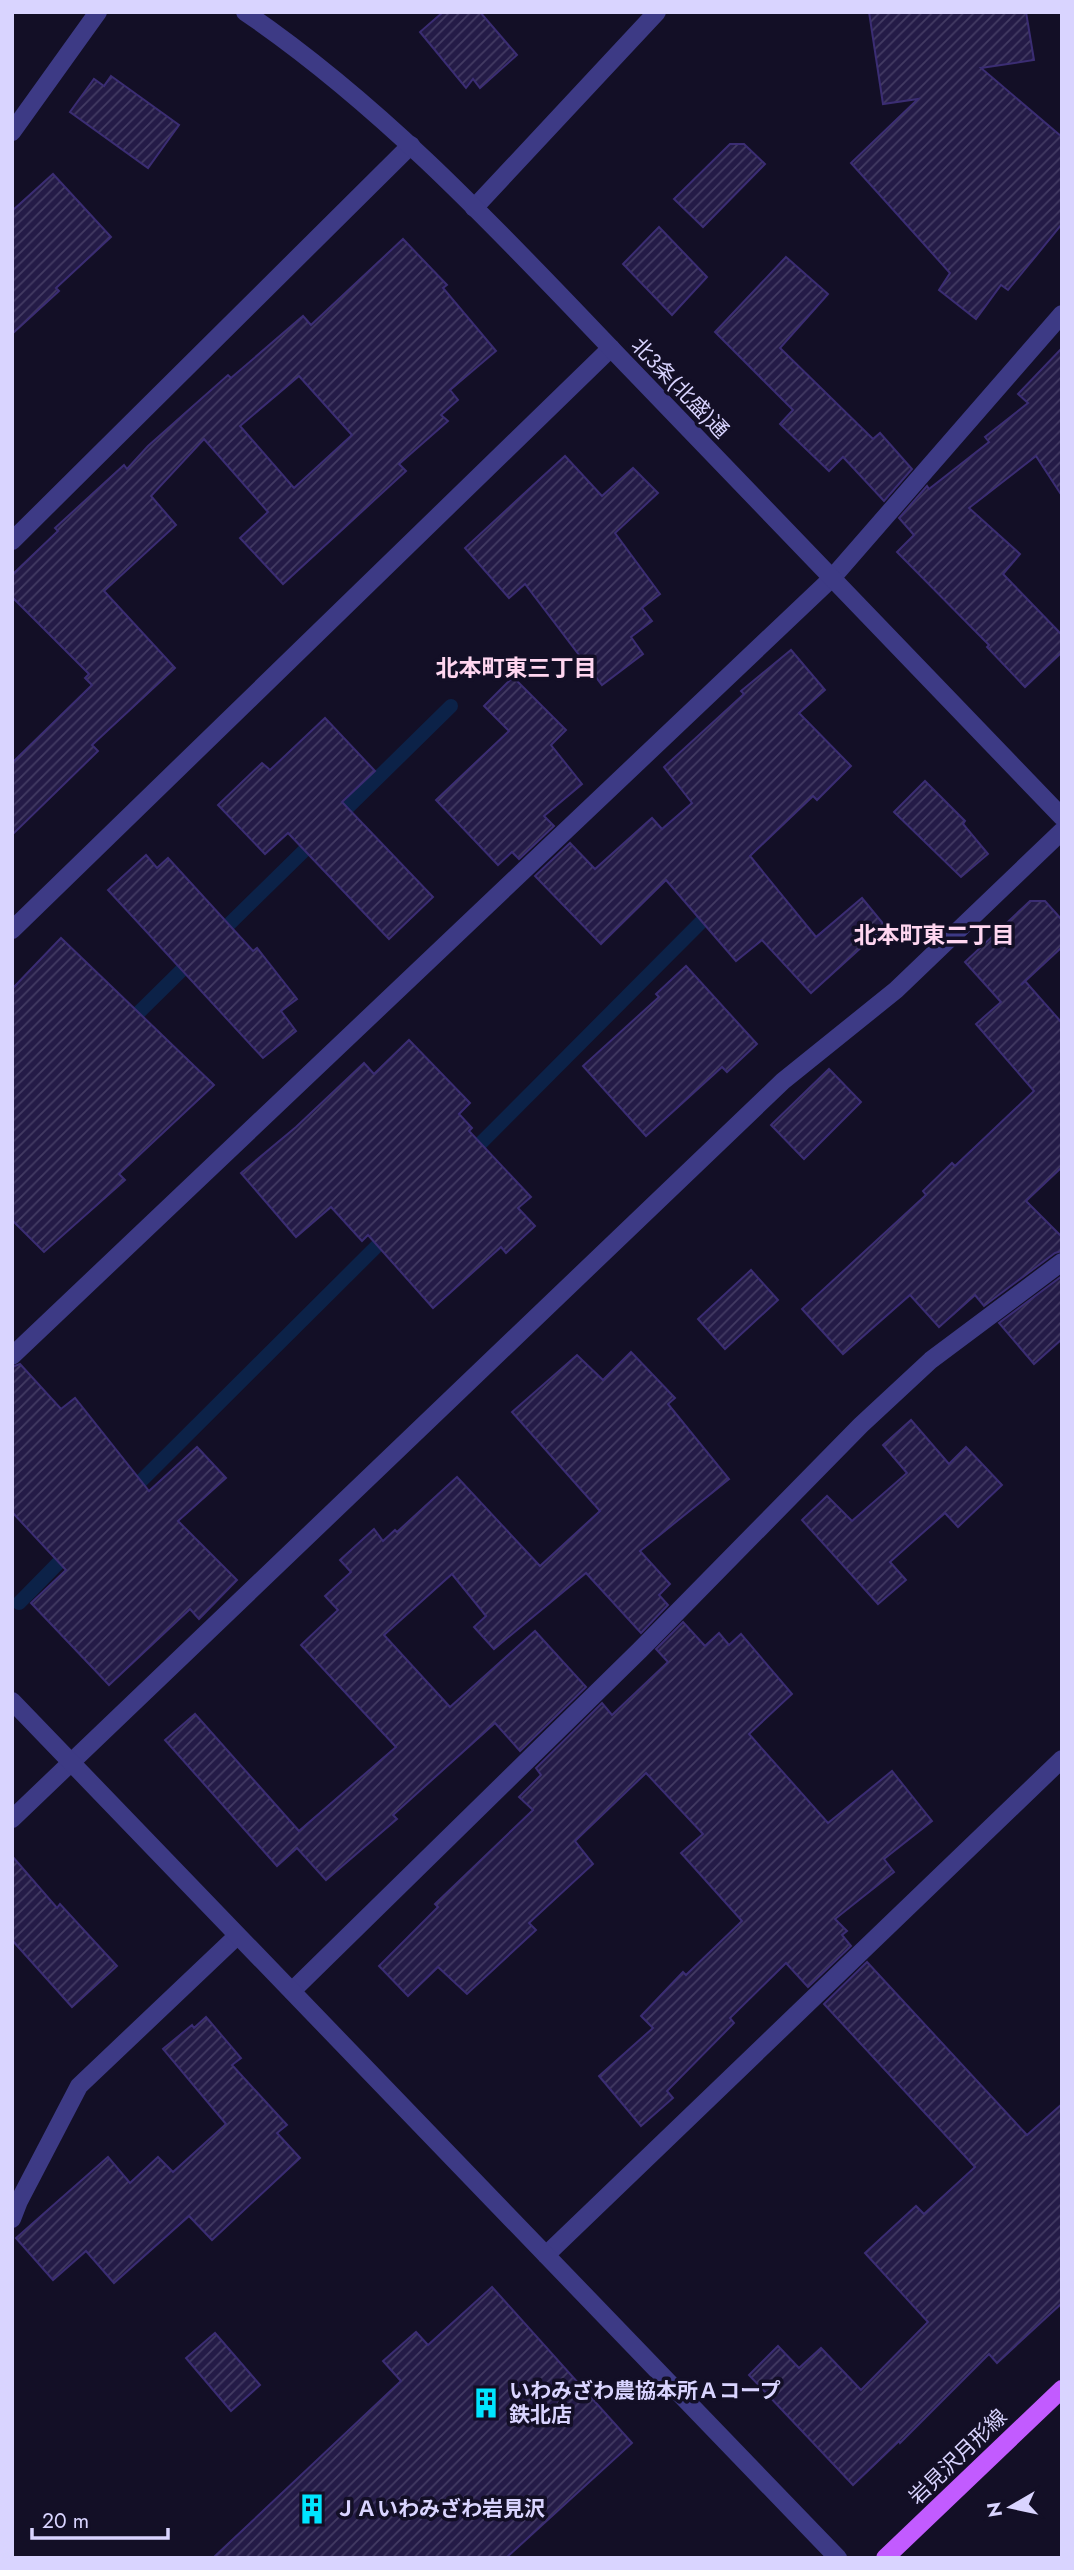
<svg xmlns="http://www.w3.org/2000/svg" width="1074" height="2570" viewBox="0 0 1074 2570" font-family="Jost,'Noto Sans JP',sans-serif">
<defs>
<pattern id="building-hatch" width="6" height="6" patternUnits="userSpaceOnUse" patternTransform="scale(1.75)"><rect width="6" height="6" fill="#241b47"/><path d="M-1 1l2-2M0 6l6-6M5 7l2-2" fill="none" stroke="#433b63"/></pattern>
</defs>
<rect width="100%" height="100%" fill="#130f26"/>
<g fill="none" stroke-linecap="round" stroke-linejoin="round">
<!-- stream -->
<g stroke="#0c2248" stroke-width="14">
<path d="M335 820 451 706"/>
<path d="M215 938 318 837"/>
<path d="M125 1026 195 957"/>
<path d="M469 1155 714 909"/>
<path d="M129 1493 390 1233"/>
<path d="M19 1603 72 1549"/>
</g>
</g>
<!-- building -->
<g fill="url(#building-hatch)" stroke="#3b2d73" stroke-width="2" fill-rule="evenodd">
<path d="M443 12H480L517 55 480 88 473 79 466 88 420 32Z"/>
<path d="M869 12H1026L1034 60 981 68 1062 137V224L1008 290 1001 285 976 319 939 290 950 273 851 163 918 99 883 104Z"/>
<path d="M111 76 179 125 148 168 70 112 94 79 104 86Z"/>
<path d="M730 144H744L765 164 703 227 674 199Z"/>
<path d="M53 174 111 237 56 288 59 291 12 334V211Z"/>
<path d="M659 227 707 277 672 315 623 264Z"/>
<path d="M403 239 447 285 443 288 496 351 450 390 458 400 441 415 448 421 399 464 406 471 283 584 240 538 268 512 204 439 151 496 176 525 104 591 175 668 92 745 98 751 12 835V763L92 685 85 678 89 674 12 597V575L58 531 55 528 124 465 127 469 148 446 228 375 231 378 303 316 311 325ZM299 376 352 435 294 488 240 426Z"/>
<path d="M786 257 828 294 780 348 873 439 880 433 912 469 884 501 843 457 829 471 780 424 793 410 715 332Z"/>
<path d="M1062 348V496L1036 456 969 508 1020 554 1003 574 1062 635V652L1025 687 987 647 989 645 897 552 914 535 899 518 927 486 929 489 989 442 985 437 1028 403 1018 394Z"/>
<path d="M565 456 602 496 633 468 658 493 615 533 660 594 642 608 652 621 631 637 643 654 602 685 525 584 509 598 465 548Z"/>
<path d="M791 650 825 690 799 713 851 766 817 800 813 796 750 856 816 937 862 898 885 926 811 993 762 940 736 961 666 880 601 944 535 876 570 843 595 869 652 818 662 829 692 803 664 767 744 694 741 691Z"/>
<path d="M513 677 566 730 551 745 582 784 544 816 554 826 519 859 512 852 498 865 436 800 509 731 484 706Z"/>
<path d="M325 718 375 771 342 802 433 897 389 939 288 833 265 854 218 805 262 763 270 770Z"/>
<path d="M925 781 965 821 963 824 988 854 961 877 894 812Z"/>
<path d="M146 855 157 868 168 858 253 951 257 948 297 999 281 1011 296 1031 263 1058 108 890Z"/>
<path d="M1030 901H1045L1062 920V947L1021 985 1025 981 1062 1023V1167L1026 1201 1062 1237V1251L1055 1253 984 1306 975 1295 939 1327 910 1295 843 1354 802 1309 926 1195 923 1191 952 1163 955 1166 1034 1091 976 1024 1001 1002 965 962Z"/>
<path d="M61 938 214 1085 119 1174 125 1180 44 1252 12 1220V989Z"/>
<path d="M686 966 757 1044 727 1072 722 1067 646 1136 583 1066 659 997 656 994Z"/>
<path d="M409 1040 470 1103 459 1114 472 1128 469 1131 531 1197 518 1208 535 1226 506 1253 501 1247 433 1308 368 1235 362 1241 331 1207 296 1237 241 1173 296 1127 364 1063 374 1074Z"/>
<path d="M829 1069 861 1102 804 1159 771 1125Z"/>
<path d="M751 1270 778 1300 725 1349 698 1319Z"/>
<path d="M1062 1276V1339L1034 1364 999 1323Z"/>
<path d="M631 1352 675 1398 668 1404 729 1479 640 1551 670 1584 659 1595 668 1605 641 1633 586 1573 494 1649 474 1627 486 1616 452 1574 384 1635 450 1707 535 1631 586 1687 520 1751 495 1723 393 1815 397 1819 326 1880 297 1848 277 1866 165 1740 195 1714 299 1831 396 1747 301 1645 338 1610 325 1596 351 1572 340 1560 374 1529 383 1541 395 1530 397 1532 457 1477 540 1566 600 1511 512 1412 577 1355 603 1380Z"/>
<path d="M20 1364 61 1409 75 1398 149 1491 197 1447 226 1478 178 1521 237 1580 199 1619 190 1609 109 1685 31 1603 66 1570 12 1512V1367Z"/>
<path d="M911 1420 949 1464 966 1447 1002 1485 958 1527 945 1513 890 1562 906 1580 878 1604 802 1520 827 1496 852 1521 907 1473 883 1445Z"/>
<path d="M683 1622 705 1646 719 1633 729 1645 741 1634 792 1694 749 1734 828 1823 892 1771 932 1821 884 1859 894 1872 835 1919 847 1931 842 1935 851 1946 808 1987 786 1963 730 2018 734 2023 667 2091 673 2098 641 2126 599 2076 653 2028 641 2016 683 1972 686 1975 742 1921 681 1853 703 1834 646 1773 575 1841 593 1864 529 1923 536 1930 467 1994 438 1967 408 1996 379 1966 438 1907 435 1904 533 1810 519 1797 541 1775 536 1768 602 1703 612 1715 668 1662 656 1649Z"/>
<path d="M12 1856 57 1908 60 1904 117 1966 72 2007 12 1940Z"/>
<path d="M867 1962 1027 2135 1062 2104V2303L997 2363 989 2354 900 2443 899 2441 853 2485 749 2375 778 2346 799 2368 821 2348 861 2390 928 2322 865 2253 916 2206 924 2214 975 2167 824 2004Z"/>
<path d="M206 2017 241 2058 232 2065 287 2125 277 2133 300 2158 212 2240 189 2216 114 2283 86 2251 53 2280 16 2238 108 2157 130 2183 158 2157 173 2172 226 2124 163 2049 192 2025 194 2028Z"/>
<path d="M492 2287 632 2443 506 2558H213L401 2381 383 2361 416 2332 428 2345Z"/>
<path d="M215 2333 260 2385 231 2411 186 2358Z"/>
</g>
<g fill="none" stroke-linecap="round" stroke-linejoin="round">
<!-- minor -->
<g stroke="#3d3a85" stroke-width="18">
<path d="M12 132 98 12"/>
<path d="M474 208 657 12"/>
<path d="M12 541 411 145"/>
<path d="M12 930 611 348"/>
<path d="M12 1356 832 578 1062 314"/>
<path d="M12 1819 783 1081 896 990 1062 831"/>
<path d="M292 1991 640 1650 861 1425 931 1360 1062 1262"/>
<path d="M12 2219 19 2201 79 2086 237 1936"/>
<path d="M546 2255 1062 1759"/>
</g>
<!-- tertiary -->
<g stroke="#3d3a85" stroke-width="18">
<path d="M245 12C390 111 509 242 630 368 774 518 918 667 1062 817"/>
<path d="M12 1701 838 2558"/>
</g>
<!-- primary -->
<path stroke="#c25bff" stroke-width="18" d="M885 2558 1062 2389"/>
</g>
<!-- icons -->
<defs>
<g id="building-bare" transform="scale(2.415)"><path d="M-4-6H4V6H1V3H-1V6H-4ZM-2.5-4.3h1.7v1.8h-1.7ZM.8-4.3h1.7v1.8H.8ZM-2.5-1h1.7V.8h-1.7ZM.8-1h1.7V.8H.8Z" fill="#00e5ff" stroke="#130f26" stroke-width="2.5" paint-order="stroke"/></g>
</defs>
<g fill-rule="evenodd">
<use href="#building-bare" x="486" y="2403"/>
<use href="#building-bare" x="312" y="2509"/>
</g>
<g text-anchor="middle" stroke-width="7" stroke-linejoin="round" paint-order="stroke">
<!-- street labels -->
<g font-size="21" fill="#d9d4ff" stroke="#130f26">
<text transform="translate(680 388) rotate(46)" y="7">北3条(北盛)通</text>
<text transform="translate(958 2457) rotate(-44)" y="7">岩見沢月形線</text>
</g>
<!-- poi labels -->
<g font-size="21" font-weight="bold" fill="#d9d4ff" stroke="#130f26" text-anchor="start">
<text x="509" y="2398">いわみざわ農協本所Ａコープ<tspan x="509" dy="24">鉄北店</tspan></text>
<text x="335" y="2516">ＪＡいわみざわ岩見沢</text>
</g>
<!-- neighbourhood labels -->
<g font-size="23" font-weight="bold" fill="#ffd6f0" stroke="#130f26">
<text x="516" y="676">北本町東三丁目</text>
<text x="934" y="943">北本町東二丁目</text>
</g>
</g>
<!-- border -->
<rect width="1074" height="2570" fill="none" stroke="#d9d4ff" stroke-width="28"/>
<!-- north arrow -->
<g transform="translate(1011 2507) rotate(261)" stroke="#130f26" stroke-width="5" paint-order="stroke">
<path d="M0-5L12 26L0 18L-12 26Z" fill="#d9d4ff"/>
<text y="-10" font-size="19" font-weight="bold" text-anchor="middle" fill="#d9d4ff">N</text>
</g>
<!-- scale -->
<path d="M32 2528v10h136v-10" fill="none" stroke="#d9d4ff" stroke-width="3.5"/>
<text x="42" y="2528" font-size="21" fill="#d9d4ff" stroke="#130f26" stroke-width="5" paint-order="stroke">20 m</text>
</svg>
